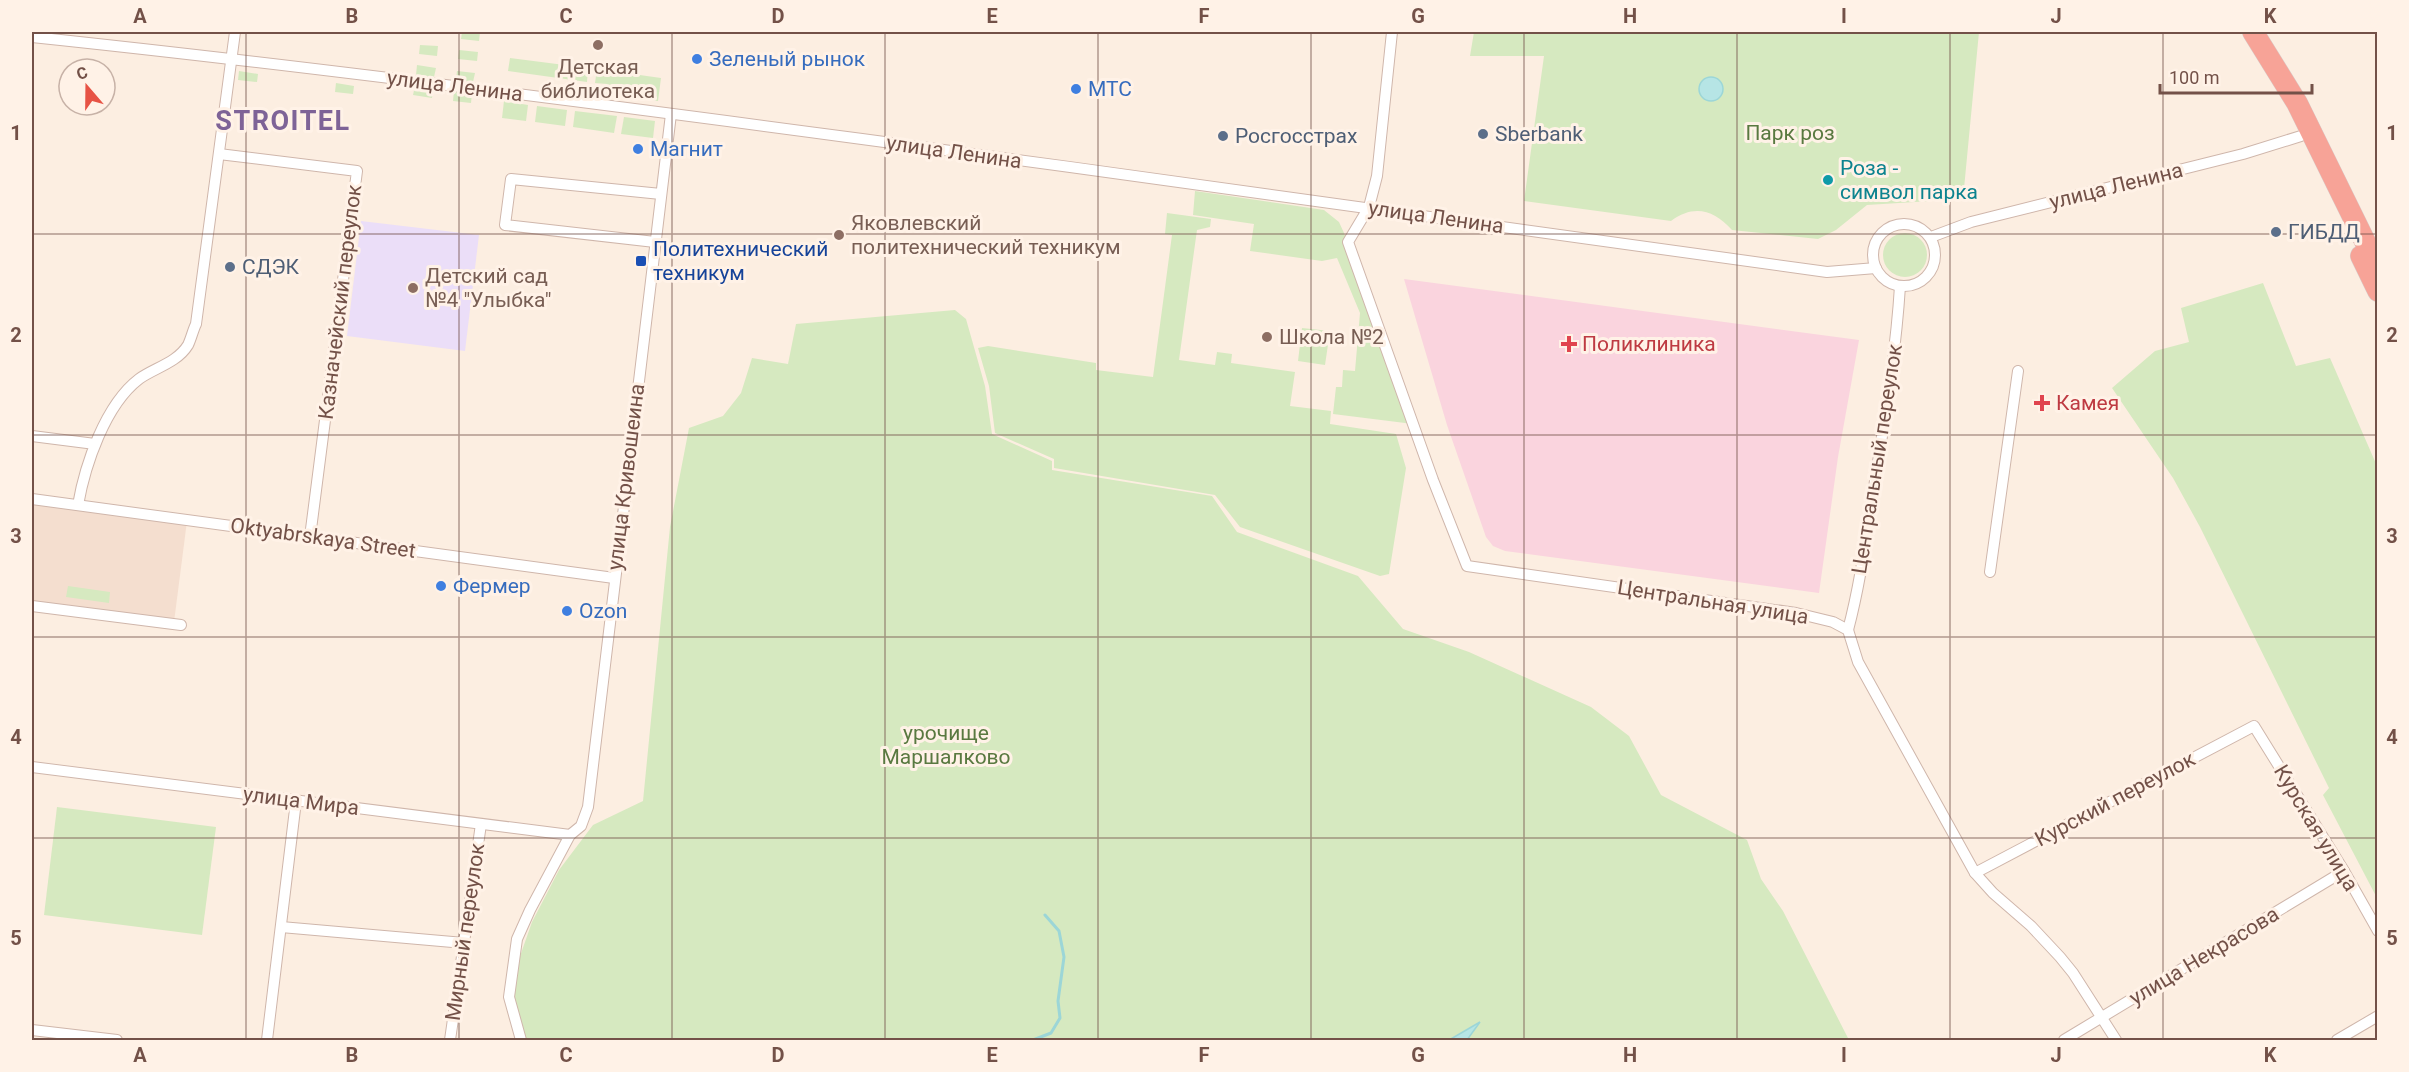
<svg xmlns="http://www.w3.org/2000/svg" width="2409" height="1072" viewBox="0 0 2409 1072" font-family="Roboto,sans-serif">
<rect width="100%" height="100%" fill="#fceee1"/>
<!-- residential -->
<path fill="#f4decf" d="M32 500 187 521 174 622 32 605Z"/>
<!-- education -->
<path fill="#ebdef8" d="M361 221 479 235 465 351 347 336Z"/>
<!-- medical -->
<path fill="#fad4de" d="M1404 279 1859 340 1838 457 1819 593 1505 551 1493 546 1486 537 1447 425Z"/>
<!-- green -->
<g fill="#d6e9c0">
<path d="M462 32H480L479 41 461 39Z"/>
<path d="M1474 32H1979L1963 199 1867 205 1836 230 1818 239 1732 230C1714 210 1694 204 1671 221L1524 201 1544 56H1470Z"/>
<path d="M420 45 438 46 437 56 419 54Z"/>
<path d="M459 50 478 52 477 61 458 59Z"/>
<path d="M510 58 588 68 587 82 508 71Z"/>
<path d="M417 65 436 68 434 77 416 75Z"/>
<path d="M597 69 661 78 658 101 606 94 607 84 595 83Z"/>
<path d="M239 71 258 74 257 82 238 80Z"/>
<path d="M457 71 475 73 473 82 456 80Z"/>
<path d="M336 83 354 86 353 94 335 92Z"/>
<path d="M415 86 433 88 432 98 413 95Z"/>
<path d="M454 91 472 93 471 103 453 101Z"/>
<path d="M504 101 528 105 526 121 502 118Z"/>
<path d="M537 106 567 110 565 126 535 122Z"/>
<path d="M575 111 617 116 614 133 573 127Z"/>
<path d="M624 117 655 121 653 138 621 134Z"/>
<path d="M1195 191 1324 210 1339 222 1344 233 1413 424 1333 414 1336 387H1342L1343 370 1355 371 1360 313 1337 258 1322 261 1250 251 1254 224 1193 215Z"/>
<path d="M1167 213 1211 219 1210 227 1197 230 1179 360 1215 365 1217 352 1232 354 1231 363 1295 372 1290 406 1331 411 1330 424 1396 434 1406 468 1389 574 1380 576 1240 527 1215 495 1054 468V459L995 433 989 386 978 348 988 346 1096 363V370L1153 377 1172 235 1165 234Z"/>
<circle cx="1905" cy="255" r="22"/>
<path d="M2263 283 2296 366 2330 358 2377 466V898L2323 795 2329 788 2200 527 2173 478 2112 388 2155 351 2189 342 2181 308Z"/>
<path d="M955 310 966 319 985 386 992 434 1052 461V470L1212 496 1237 532 1358 576 1403 629 1469 652 1591 707 1629 736 1661 795 1747 840 1761 879 1783 911 1849 1040H1467L1478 1023 1449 1040H525L511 982 532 922 559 870 593 825 643 801 670 527 689 428 723 416 741 393 752 358 788 364 796 324Z"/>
<path d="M1302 328 1330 331 1325 365 1298 361Z"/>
<path d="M68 586 110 592 109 603 66 597Z"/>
<path d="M57 807 216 827 202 935 44 915Z"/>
</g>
<!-- water -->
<g fill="#b6e5e5" stroke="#9cd6d7" stroke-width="1.5">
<circle cx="1711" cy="89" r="12"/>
<path d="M1480 1022 1467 1040H1449Z"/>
</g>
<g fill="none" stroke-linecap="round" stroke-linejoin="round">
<!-- stream -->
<path stroke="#9cd6d7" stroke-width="3" d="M1033 1040 1051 1033 1060 1018 1058 1001 1064 957 1059 931 1045 915"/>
<!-- street casing -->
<g stroke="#cfb6ab" stroke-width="12">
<g id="street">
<path d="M1392 32 1377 176 1369 207 1348 242 1433 480 1467 566 1796 613 1833 622 1848 630 1858 662 1975 873 1993 893 2031 926 2060 957 2073 973 2116 1040"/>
<path d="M32 37C309 66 586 102 862 139 1184 182 1506 227 1827 272L1876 268"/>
<path d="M219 154 357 171 310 537"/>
<circle cx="1904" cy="255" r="31"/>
<path d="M1931 237 1971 222 2243 154 2301 136"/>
<path d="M655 242 505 225 511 179 661 194"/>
<path d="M32 436 95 444"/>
<path d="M32 499 614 578"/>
<path d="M78 505C85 465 105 405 139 379 154 368 177 363 188 345 191 339 193 330 196 324L235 32"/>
<path d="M1990 572 2018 371"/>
<path d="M32 606 181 625"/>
<path d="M1848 630C1861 581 1867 531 1875 481 1885 417 1896 351 1900 286"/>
<path d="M32 767 570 835"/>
<path d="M1975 873 2254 726 2344 871 2378 931"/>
<path d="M281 927 464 943"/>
<path d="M32 1030 117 1040"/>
<path d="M267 1040 296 801"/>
<path d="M450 1040 481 824"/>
<path d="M521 1040 509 997 517 939 530 910 570 835 581 826 588 807 671 114"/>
<path d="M2064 1040 2344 871"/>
<path d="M2337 1040 2378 1016"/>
</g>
</g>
<!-- highway casing -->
<g stroke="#d8cecc" stroke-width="22">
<g id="highway">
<path d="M2253 32 2297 103 2378 268"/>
<path d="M2361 256 2378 291"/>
</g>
</g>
<!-- street -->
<use href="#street" stroke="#fff" stroke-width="10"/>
<!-- highway -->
<use href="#highway" stroke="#f7a397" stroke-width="21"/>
</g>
<!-- grid -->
<path fill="none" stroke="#735148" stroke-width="1.5" stroke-opacity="0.55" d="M246 32V1040M459 32V1040M672 32V1040M885 32V1040M1098 32V1040M1311 32V1040M1524 32V1040M1737 32V1040M1950 32V1040M2163 32V1040M32 234H2378M32 435H2378M32 637H2378M32 838H2378"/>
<!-- markers -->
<g fill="#8d6e63" stroke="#fff2e7" stroke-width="2">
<circle cx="598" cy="45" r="6"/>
<circle cx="839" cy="235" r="6"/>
<circle cx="413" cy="288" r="6"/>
<circle cx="1267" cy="337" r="6"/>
</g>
<g fill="#3f7fe0" stroke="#fff2e7" stroke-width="2">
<circle cx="697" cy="59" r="6"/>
<circle cx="1076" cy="89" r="6"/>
<circle cx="638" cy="149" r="6"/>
<circle cx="441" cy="586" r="6"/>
<circle cx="567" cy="611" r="6"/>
</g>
<g fill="#5c6f8a" stroke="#fff2e7" stroke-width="2">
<circle cx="1483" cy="134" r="6"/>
<circle cx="1223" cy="136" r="6"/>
<circle cx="2276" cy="232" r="6"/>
<circle cx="230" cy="267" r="6"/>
</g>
<circle fill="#0f9aa8" stroke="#fff2e7" stroke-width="2" cx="1828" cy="180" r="6"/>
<rect fill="#1a4fb4" stroke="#fff2e7" stroke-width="2" x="635" y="255" width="12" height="12" rx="3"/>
<g fill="#e0444e" stroke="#fff2e7" stroke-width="2">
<path d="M1566 335h6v6h6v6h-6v6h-6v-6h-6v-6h6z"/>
<path d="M2039 394h6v6h6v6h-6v6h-6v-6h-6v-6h6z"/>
</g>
<g text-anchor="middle" stroke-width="6" stroke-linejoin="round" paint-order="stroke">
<!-- shop labels -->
<g font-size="21" fill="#366cbe" stroke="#fff2e7" text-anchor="start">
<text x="709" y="66">Зеленый рынок</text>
<text x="1088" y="96">МТС</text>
<text x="650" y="156">Магнит</text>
<text x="453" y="593">Фермер</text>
<text x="579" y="618">Ozon</text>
</g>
<!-- education labels -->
<g font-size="21" fill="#785e54" stroke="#fff2e7" text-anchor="start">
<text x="598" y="74" text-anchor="middle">Детская<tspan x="598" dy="24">библиотека</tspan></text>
<text x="851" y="230">Яковлевский<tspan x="851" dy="24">политехнический техникум</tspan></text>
<text x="425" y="283">Детский сад<tspan x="425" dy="24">№4 "Улыбка"</tspan></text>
<text x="1279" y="344">Школа №2</text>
</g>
<!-- street labels -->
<g font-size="21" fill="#735148" stroke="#fff2e7">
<text transform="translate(455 86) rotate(7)" y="7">улица Ленина</text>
<text transform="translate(954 152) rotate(8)" y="7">улица Ленина</text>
<text transform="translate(2116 186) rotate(-14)" y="7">улица Ленина</text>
<text transform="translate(1436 217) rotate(8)" y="7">улица Ленина</text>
<text transform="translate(340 302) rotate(-83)" y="7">Казначейский переулок</text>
<text transform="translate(1877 459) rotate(-81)" y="7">Центральный переулок</text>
<text transform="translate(626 477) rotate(-83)" y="7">улица Кривошеина</text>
<text transform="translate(323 538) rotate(8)" y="7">Oktyabrskaya Street</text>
<text transform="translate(1713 602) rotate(9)" y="7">Центральная улица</text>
<text transform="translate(2115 799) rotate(-28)" y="7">Курский переулок</text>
<text transform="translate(301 801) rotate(7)" y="7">улица Мира</text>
<text transform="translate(2316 828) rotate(59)" y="7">Курская улица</text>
<text transform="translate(465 932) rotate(-82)" y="7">Мирный переулок</text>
<text transform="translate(2204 956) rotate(-31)" y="7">улица Некрасова</text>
</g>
<!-- park labels -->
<g font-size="21" fill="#597940" stroke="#fff2e7">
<text x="1790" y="140">Парк роз</text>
<text x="946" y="740">урочище<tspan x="946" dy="24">Маршалково</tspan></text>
</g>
<!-- service labels -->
<g font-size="21" fill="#4e5e75" stroke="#fff2e7" text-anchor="start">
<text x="1495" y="141">Sberbank</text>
<text x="1235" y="143">Росгосстрах</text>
<text x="2288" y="239">ГИБДД</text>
<text x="242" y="274">СДЭК</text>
</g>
<!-- culture labels -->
<g font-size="21" fill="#0d838f" stroke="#fff2e7" text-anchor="start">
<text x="1840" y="175">Роза -<tspan x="1840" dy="24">символ парка</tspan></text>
</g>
<!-- transit labels -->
<g font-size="21" fill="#164399" stroke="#fff2e7" text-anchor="start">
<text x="653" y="256">Политехнический<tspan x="653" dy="24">техникум</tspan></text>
</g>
<!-- health labels -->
<g font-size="21" fill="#be3a42" stroke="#fff2e7" text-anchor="start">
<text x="1582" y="351">Поликлиника</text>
<text x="2056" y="410">Камея</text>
</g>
<!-- district labels -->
<g font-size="27" font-weight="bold" letter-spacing="1.5" fill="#7e6397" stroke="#fff2e7">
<text x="283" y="130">STROITEL</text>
</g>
</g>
<!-- border -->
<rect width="2409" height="1072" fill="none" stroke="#fff2e7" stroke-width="66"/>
<!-- north arrow -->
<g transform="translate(87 87) rotate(340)"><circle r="28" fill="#fff2e7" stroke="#c7b2a7" stroke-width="1.5"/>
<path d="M0-4.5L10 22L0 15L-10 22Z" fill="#e75345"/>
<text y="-9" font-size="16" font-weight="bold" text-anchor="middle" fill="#735148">С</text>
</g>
<!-- scale -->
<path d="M2160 84v9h152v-9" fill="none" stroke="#735148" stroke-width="3"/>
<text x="2169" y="84" font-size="18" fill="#735148" stroke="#fff2e7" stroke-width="4.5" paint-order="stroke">100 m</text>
<rect x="33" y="33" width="2343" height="1006" fill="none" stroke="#735148" stroke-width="2"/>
<g font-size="20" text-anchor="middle" font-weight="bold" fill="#735148">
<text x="140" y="23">A</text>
<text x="352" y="23">B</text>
<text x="566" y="23">C</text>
<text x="778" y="23">D</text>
<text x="992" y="23">E</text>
<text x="1204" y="23">F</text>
<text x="1418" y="23">G</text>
<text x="1630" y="23">H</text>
<text x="1844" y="23">I</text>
<text x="2056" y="23">J</text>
<text x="2270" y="23">K</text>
<text x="16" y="140">1</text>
<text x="2392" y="140">1</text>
<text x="16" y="342">2</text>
<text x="2392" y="342">2</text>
<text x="16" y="543">3</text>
<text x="2392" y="543">3</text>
<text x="16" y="744">4</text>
<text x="2392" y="744">4</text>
<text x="16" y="945">5</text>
<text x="2392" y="945">5</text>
<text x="140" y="1062">A</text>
<text x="352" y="1062">B</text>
<text x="566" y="1062">C</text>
<text x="778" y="1062">D</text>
<text x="992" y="1062">E</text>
<text x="1204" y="1062">F</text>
<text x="1418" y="1062">G</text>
<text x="1630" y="1062">H</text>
<text x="1844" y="1062">I</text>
<text x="2056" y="1062">J</text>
<text x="2270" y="1062">K</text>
</g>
</svg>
